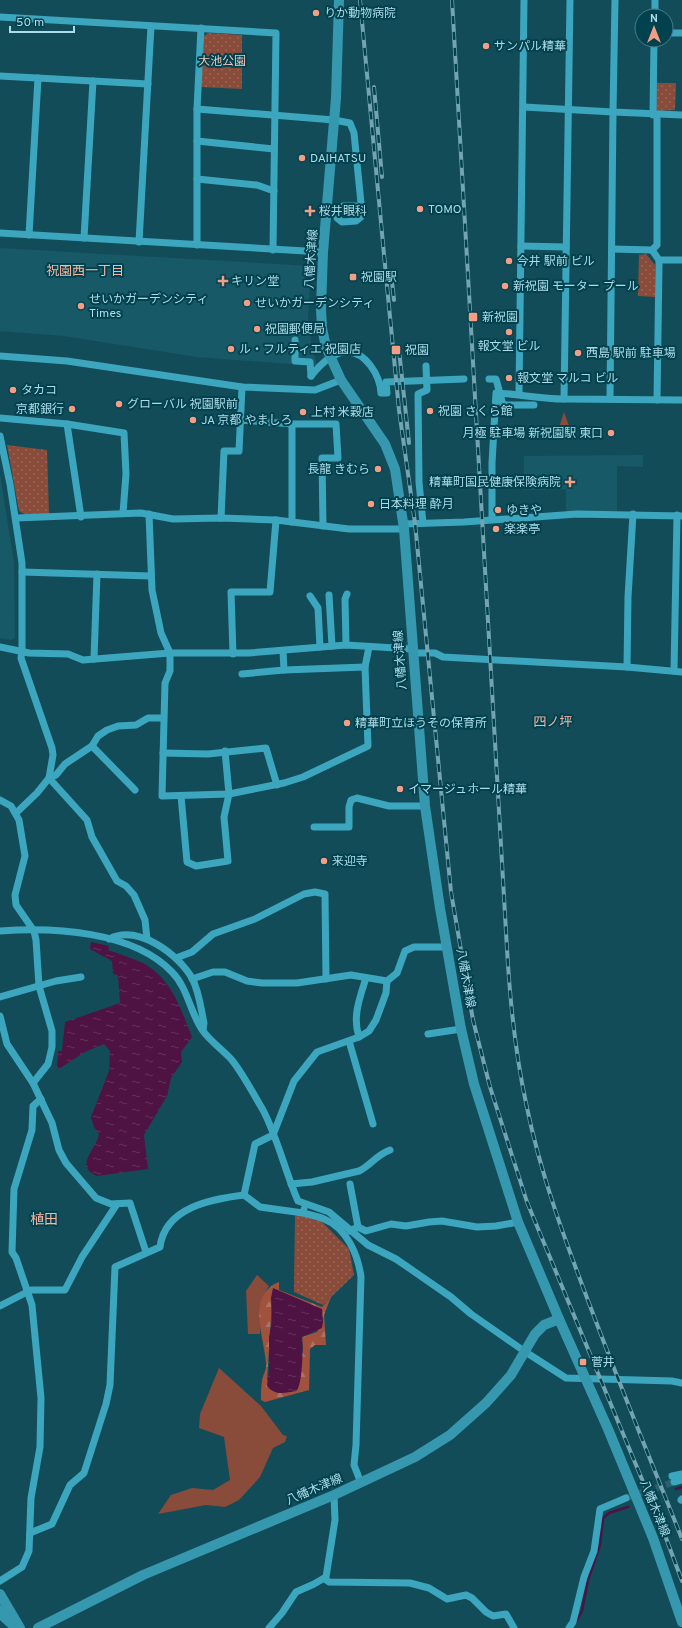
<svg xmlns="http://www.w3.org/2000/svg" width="682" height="1628" viewBox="0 0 682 1628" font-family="Overpass,'Noto Sans JP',sans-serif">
<defs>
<pattern id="forest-firs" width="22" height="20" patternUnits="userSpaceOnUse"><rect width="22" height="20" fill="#a0523d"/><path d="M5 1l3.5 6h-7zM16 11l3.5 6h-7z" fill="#ae7262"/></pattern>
<pattern id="park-dots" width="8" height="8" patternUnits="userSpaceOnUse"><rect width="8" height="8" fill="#894b3a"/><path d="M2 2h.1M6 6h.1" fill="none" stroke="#976456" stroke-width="1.8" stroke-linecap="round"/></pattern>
<pattern id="water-ripples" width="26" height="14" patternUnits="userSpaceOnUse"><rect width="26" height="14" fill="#4e1243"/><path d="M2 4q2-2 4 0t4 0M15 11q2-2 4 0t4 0" fill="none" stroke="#65345e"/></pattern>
</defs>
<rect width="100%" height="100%" fill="#134c59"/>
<!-- built -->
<g fill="#175967">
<path d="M0 248 311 266 308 318 311 340 317 366 197 357 64 336 0 331Z"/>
<path d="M643 455V467L617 466V511H573L566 513V489L524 490V456Z"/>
<path d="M0 474 14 563 15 638 11 640 0 638Z"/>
</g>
<!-- green -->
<g fill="#894b3a">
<path d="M564 412 572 434 570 438 565 440 560 438 557 434Z"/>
<path d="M257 1275 269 1286C259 1300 260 1316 260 1334H248L246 1291Z"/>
<path d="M219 1368 261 1406 283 1435 287 1436 285 1442 273 1448 260 1477 239 1500 225 1507 206 1505 158 1514 171 1495 192 1488 213 1490 230 1480 224 1437 199 1428 200 1414Z"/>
</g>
<!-- forest -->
<path fill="url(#forest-firs)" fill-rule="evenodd" d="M279 1282V1290L322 1307 331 1297 324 1315 326 1345H315L310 1349 309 1390 265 1402 261 1400C261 1394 261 1387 262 1381 263 1374 267 1370 266 1363 264 1337 246 1295 279 1282ZM273 1289 321 1312 323 1322 317 1332 302 1337 303 1349 298 1389 267 1380Z"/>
<!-- park -->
<g fill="url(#park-dots)">
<path d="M208 33 242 35V89L201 87 204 36Z"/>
<path d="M655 83H676L675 110 655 111Z"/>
<path d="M646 254 655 265V297L638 296 639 255Z"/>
<path d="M7 445 47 450 49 514H24L19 511Z"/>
<path d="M299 1215 321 1221 349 1249 354 1275 323 1305 294 1292 295 1216Z"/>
</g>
<!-- water -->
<g fill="url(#water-ripples)">
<path d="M91 942 109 946 108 950C120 954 132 958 143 963 172 979 181 1009 192 1037L181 1052 182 1062 171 1078 167 1096 144 1135 148 1169 97 1176C73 1166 97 1149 99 1134L94 1127 91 1117 109 1071 110 1051 104 1044 85 1052 57 1070 58 1051H62L65 1022 120 1003 118 975 113 974 112 961 90 949Z"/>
<path d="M273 1288 322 1309 323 1322 322 1328 302 1337C303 1347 303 1385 296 1391 285 1393 275 1396 267 1386L269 1370V1337L272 1321 271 1298Z"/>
</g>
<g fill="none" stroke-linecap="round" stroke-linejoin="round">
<!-- stream -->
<g stroke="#4e1243" stroke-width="2.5">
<path d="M676 1489 682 1487"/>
<path d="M576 1622 582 1611 588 1580 600 1545 603 1518 609 1513 628 1507"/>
</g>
<!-- minor-tunnel -->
<path stroke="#2a616e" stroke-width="7" stroke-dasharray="7 3.5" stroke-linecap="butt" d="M626 1498 674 1482"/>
<!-- minor -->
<g stroke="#3ca6bf" stroke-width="7">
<path d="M570 0 564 399 682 400"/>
<path d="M615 0 613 112 682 115"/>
<path d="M655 16V0"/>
<path d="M0 17 276 33 273 250"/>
<path d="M666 33H682"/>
<path d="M0 76 148 84"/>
<path d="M524 107 613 112 610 399"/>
<path d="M197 109 334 120 350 123 354 133 362 213 361 217 356 221 342 222 337 218 338 210 343 206H356L362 211"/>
<path d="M653 115 654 40"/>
<path d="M197 141 274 149"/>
<path d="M197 179 257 185 274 191"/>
<path d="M0 233 323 252"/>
<path d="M29 235 38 78"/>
<path d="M84 238 93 81"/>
<path d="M139 242 151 26"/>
<path d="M197 245V109L201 28"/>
<path d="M521 246 566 247"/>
<path d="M612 249 652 250 657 245V115"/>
<path d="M652 250 659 260V265L657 400"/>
<path d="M659 260H682"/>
<path d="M295 340V361L310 362 311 376"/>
<path d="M0 356 67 361 242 387 315 390 341 380"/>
<path d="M311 376C319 366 332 352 346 352 366 351 380 376 381 393H387L386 382 464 379"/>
<path d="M489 379H496L503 405H534"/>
<path d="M519 393 524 0"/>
<path d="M0 418 67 424 124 433 126 474 123 513"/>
<path d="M240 420 292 424H336L338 458H322L323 526"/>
<path d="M67 424 81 517"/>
<path d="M0 436 10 484 22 563V651L21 658 52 748 53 755 49 778 87 820 92 837 117 881 126 886 134 895 145 920 147 939"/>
<path d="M149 514 152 590 161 633 170 653V671L165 683 162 796 229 794 284 783 303 777 368 746 365 667 369 647"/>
<path d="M16 518 141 513 173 519 221 518 276 520 349 529H404"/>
<path d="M221 518 224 451H239L242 387"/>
<path d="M492 519V463L496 393C519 394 541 399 564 399"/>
<path d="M292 522V424"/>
<path d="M423 523 419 482 418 394 427 390 426 366"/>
<path d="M404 524 464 522 577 514 682 516"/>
<path d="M22 572 151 576"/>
<path d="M329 595 332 646"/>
<path d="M310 596 318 608 320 647"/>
<path d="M346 645 345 599 347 594"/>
<path d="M0 647 29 653 68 654 83 660 170 653H249L346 645 412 649"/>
<path d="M283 651 284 670"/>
<path d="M413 653H435L443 657 627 667 682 672"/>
<path d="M233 654 231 592H270L276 520"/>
<path d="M94 659 97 574"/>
<path d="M627 667 628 597 633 514"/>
<path d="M674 671 677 515"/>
<path d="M242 674 284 670 365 667"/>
<path d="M92 746 135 790"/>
<path d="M163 753 208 754 266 748 277 785"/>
<path d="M181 796 187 862 196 866 228 861 224 817 229 794 225 751"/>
<path d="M0 800 11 806 19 820 25 856 15 895 16 905 34 931 36 940 39 986 52 1031V1047L48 1064 33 1083"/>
<path d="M16 813 37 793 49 778 56 775 65 764 92 746 98 736 107 730 118 726 136 725 148 718H163"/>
<path d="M314 827H349V807L351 800 357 798 389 806H425"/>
<path d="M0 931C53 927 133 931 172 972 188 988 190 1013 203 1031 211 1042 222 1049 231 1059 242 1072 254 1095 263 1110 278 1139 285 1171 298 1201L329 1212 368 1245 396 1259 451 1297 471 1314 524 1351 566 1378 672 1381 682 1383"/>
<path d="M109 939C138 924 178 954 192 978 199 991 201 1009 204 1023L203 1030"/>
<path d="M176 958 192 952 213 934 255 919 304 894 315 892 325 894 326 979"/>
<path d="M192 979 213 972H225L247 981 262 983H297L351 975 387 981 397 973 405 951 414 947H447"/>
<path d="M0 997 56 981 81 977"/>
<path d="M0 1016 7 1044 33 1083 52 1123 59 1150 66 1163 96 1198 111 1204 130 1203 146 1252"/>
<path d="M428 1034 461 1029"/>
<path d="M359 1037C352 1017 360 997 366 978"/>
<path d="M349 1041 373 1124"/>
<path d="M291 1184 312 1182 359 1171C371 1165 375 1156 390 1150"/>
<path d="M350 1184 358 1227"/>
<path d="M244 1195 260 1207 303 1213 304 1209"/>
<path d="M303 1213C310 1215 317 1216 324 1219 347 1228 358 1255 361 1277L356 1445 354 1465 361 1483"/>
<path d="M350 1231 358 1227 366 1231 391 1224 406 1226 429 1222 442 1221 477 1227 496 1226 518 1222"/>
<path d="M0 1306 31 1290H65L82 1257 117 1204"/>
<path d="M672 1476 682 1474"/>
<path d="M674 1482 682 1480"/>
<path d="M681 1500 682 1499"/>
<path d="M30 1533 52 1524 70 1485 84 1473 106 1404 110 1385 115 1267 160 1247C165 1207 212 1199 244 1195L255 1144 273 1135 294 1081 317 1052 359 1037 369 1031 376 1020 386 993 387 981"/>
<path d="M325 1579 329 1582 410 1583 429 1588 447 1599 466 1595 472 1598 486 1612 493 1616 506 1614 514 1628"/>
<path d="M0 1581 22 1567 29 1551 31 1498 40 1447 41 1398 34 1326 32 1305 16 1258 12 1252 14 1189 32 1130 33 1106 41 1099"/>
<path d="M269 1628 282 1613 296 1592 314 1584 326 1577 335 1520 334 1495"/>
<path d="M569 1628 573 1622 584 1577 594 1551 600 1509 626 1498"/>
</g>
<!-- major -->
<g stroke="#3598af" stroke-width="10">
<path d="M339 0 336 98 323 252 321 309 322 328 326 347 341 380 385 444 395 469 404 529 425 806 440 908 461 1029 474 1084 518 1222 559 1319 608 1429 653 1538 682 1622"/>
<path d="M0 1594 20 1628"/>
<path d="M0 1610 4 1617 16 1628"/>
<path d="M38 1628 143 1575 334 1495 415 1457 450 1435 486 1403 511 1375 535 1334 544 1325 559 1319"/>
</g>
<!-- rail casing -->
<g stroke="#72a4b1" stroke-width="4">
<g id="rail">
<path d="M360 0 387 286 399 410 415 523 451 892 473 1020 490 1087 527 1202 663 1530 682 1581"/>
<path d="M452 0 507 949C510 1001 515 1052 526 1103 541 1178 568 1248 595 1319 623 1393 653 1466 682 1539"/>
<path d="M374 87 382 177"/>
<path d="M391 272 394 300"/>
<path d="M399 350 409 443"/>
</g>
</g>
<!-- rail -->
<use href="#rail" stroke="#02424e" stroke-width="2.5" stroke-dasharray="8" stroke-linecap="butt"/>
</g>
<!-- markers -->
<g fill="#f49e86" stroke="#02424e" stroke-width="1.5">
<circle cx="316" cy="13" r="4"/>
<circle cx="486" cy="46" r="4"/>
<circle cx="302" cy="158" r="4"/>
<circle cx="420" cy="209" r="4"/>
<path d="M308 205h4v4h4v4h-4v4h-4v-4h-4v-4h4z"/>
<circle cx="509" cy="261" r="4"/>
<rect x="349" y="273" width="8" height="8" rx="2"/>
<path d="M221 275h4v4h4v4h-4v4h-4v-4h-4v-4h4z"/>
<circle cx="505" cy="286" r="4"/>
<circle cx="247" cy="303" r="4"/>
<circle cx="81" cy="306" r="4"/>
<rect x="468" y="312" width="10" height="10" rx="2"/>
<circle cx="257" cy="329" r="4"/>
<circle cx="509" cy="332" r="4"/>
<circle cx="231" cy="349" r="4"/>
<rect x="391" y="345" width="10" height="10" rx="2"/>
<circle cx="578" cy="353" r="4"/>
<circle cx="509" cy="378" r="4"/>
<circle cx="13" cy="390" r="4"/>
<circle cx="119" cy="404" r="4"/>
<circle cx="72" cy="409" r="4"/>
<circle cx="430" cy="411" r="4"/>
<circle cx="303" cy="412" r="4"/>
<circle cx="193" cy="420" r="4"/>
<circle cx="611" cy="433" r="4"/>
<circle cx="378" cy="469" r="4"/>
<path d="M568 476h4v4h4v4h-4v4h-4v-4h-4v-4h4z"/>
<circle cx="371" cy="504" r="4"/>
<circle cx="498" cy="510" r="4"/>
<circle cx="496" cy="529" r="4"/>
<circle cx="347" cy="723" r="4"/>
<circle cx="400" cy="789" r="4"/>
<circle cx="324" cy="861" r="4"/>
<rect x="579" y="1358" width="8" height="8" rx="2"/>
</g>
<g text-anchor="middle" stroke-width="4" stroke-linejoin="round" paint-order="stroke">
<!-- poi labels -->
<g font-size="12" fill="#addbe8" stroke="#02424e" text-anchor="start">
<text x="324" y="17">りか動物病院</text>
<text x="494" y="50">サンパル精華</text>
<text x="310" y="162">DAIHATSU</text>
<text x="428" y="213">TOMO</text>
<text x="319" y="215">桜井眼科</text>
<text x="517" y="265">今井 駅前 ビル</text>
<text x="361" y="281">祝園駅</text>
<text x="231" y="285">キリン堂</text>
<text x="513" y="290">新祝園 モーター プール</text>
<text x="89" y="303">せいかガーデンシティ<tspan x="89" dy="14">Times</tspan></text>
<text x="255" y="307">せいかガーデンシティ</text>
<text x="482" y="321">新祝園</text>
<text x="265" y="333">祝園郵便局</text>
<text x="509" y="350" text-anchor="middle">報文堂 ビル</text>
<text x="239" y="353">ル・フルティエ 祝園店</text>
<text x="405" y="354">祝園</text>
<text x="586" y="357">西島 駅前 駐車場</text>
<text x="517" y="382">報文堂 マルコ ビル</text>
<text x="21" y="394">タカコ</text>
<text x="127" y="408">グローバル 祝園駅前</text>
<text x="64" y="413" text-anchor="end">京都銀行</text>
<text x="438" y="415">祝園 さくら館</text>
<text x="311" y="416">上村 米穀店</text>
<text x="201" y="424">JA 京都 やましろ</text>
<text x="603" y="437" text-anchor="end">月極 駐車場 新祝園駅 東口</text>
<text x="370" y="473" text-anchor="end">長龍 きむら</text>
<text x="561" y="486" text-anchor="end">精華町国民健康保険病院</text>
<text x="379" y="508">日本料理 酔月</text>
<text x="506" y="514">ゆきや</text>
<text x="504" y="533">楽楽亭</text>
<text x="355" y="727">精華町立ほうその保育所</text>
<text x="408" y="793">イマージュホール精華</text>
<text x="332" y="865">来迎寺</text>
<text x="591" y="1366">菅井</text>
</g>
<!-- park labels -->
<g font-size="12" fill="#f4c7ba" stroke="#02424e">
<text x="222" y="65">大池公園</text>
</g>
<!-- street labels -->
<g font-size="12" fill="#addbe8" stroke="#02424e">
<text transform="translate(311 259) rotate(-86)" y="4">八幡木津線</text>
<text transform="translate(400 660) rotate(-94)" y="4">八幡木津線</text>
<text transform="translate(466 978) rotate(80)" y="4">八幡木津線</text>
<text transform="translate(314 1489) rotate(-23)" y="4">八幡木津線</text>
<text transform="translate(655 1508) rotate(68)" y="4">八幡木津線</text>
</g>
<!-- neighbourhood labels -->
<g font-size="13" fill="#f7b7a4" stroke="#02424e">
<text x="85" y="275">祝園西一丁目</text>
<text x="553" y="726">四ノ坪</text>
</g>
<!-- quarter labels -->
<g font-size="14" fill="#f7b7a4" stroke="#02424e">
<text x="44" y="1224">植田</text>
</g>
</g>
<!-- north arrow -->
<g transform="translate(654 28)"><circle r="19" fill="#02424e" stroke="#467f8c"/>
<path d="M0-3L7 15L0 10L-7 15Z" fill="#f49e86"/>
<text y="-6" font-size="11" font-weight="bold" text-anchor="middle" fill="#addbe8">N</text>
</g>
<!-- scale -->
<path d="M10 26v6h64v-6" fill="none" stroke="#addbe8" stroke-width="2"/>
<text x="16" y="26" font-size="12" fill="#addbe8" stroke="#02424e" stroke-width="3" paint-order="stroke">50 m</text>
</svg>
